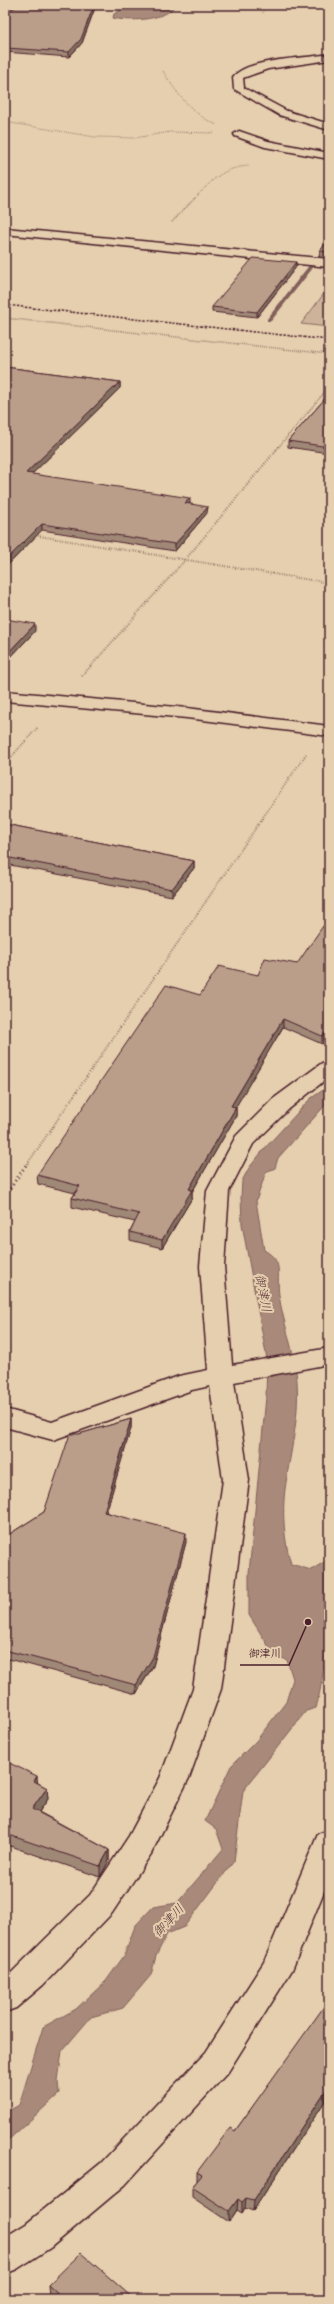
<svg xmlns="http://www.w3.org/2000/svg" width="334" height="2304" viewBox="0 0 334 2304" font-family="'Playpen Sans','Klee One',sans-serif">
<rect width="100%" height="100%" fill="#e5cfae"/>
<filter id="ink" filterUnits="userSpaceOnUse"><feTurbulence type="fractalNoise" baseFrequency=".025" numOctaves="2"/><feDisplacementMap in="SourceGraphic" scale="8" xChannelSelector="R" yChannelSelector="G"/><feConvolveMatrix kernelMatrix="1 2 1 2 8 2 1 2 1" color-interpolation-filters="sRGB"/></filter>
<g filter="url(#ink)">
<!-- green -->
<path fill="#ccb399" stroke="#8b6962" d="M329 287V327L301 324Z"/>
<!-- water -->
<g fill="#a8897a" stroke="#825f5a">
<path d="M129 5H173V8C163 20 129 22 113 18L114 14Z"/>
<path d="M329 1086V1101L278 1158 275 1168 266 1172 256 1201 264 1250C285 1262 276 1274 279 1295 283 1323 295 1352 297 1381 300 1418 290 1452 285 1489 282 1512 284 1541 291 1564L311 1570 326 1561C326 1611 329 1660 316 1708L306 1711 243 1791 234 1861 184 1927 167 1934 156 1956 151 1975 123 2008 91 2017 62 2051 58 2081 59 2094 5 2143V2113L19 2105 43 2027 76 2009 106 1981 124 1956 135 1926 153 1907 177 1903 223 1849 216 1829 205 1821 231 1766 256 1741 286 1702 293 1679 287 1660 274 1655 249 1615V1573L266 1397 267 1359 242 1224 241 1197 242 1181 249 1168 265 1148 310 1099Z"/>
</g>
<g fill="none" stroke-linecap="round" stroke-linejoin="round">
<!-- stream -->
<path fill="#825f5a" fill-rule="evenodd" d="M311 263 316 264 271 321H267V319Z"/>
<!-- street casing -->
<g stroke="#4a1f2b" stroke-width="3">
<g id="street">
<path d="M329 54V60L268 69 243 78 244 88 287 111 329 124V130L279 115 234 89 233 77C248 58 305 59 329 54Z"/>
<path d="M239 131 268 141 329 153V159L265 147 235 136 234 134Z"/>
<path d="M5 228 329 259V267L5 234Z"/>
<path d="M329 1061V1077L289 1109 253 1144 229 1191 224 1266 232 1365 329 1348V1364L234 1382 249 1480 221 1689 189 1778 151 1854 112 1913 43 1985 16 2008 5 2012V1979L90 1895 129 1836 160 1778 193 1689 223 1480 210 1386 192 1390 53 1440 5 1427V1409L52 1422 179 1376 208 1370 200 1266 207 1191 236 1136 273 1099 322 1063Z"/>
<path d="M329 1830V1879L292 1970 228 2072 125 2185 50 2248 17 2269 5 2274V2237L26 2224 101 2163 206 2052 264 1962 318 1834Z"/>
</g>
</g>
<!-- secondary casing -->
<g stroke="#4a1f2b" stroke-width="3">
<path id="secondary" d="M5 691 187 708 329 726V736L187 718 5 701Z"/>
</g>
<!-- path-far4 -->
<g stroke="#4a1f2b" stroke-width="1" stroke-dasharray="0.5 1.5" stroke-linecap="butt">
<path d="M92 8 103 5"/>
<path d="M263 13 264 5"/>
<path d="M163 71C177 94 192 114 217 125"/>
<path d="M5 122 95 137 135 138 170 132 215 133"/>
<path d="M194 199C213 180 221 168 249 166"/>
</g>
<!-- path-far3 -->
<g stroke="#4a1f2b" stroke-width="1.5" stroke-dasharray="0.5 1.5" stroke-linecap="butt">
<path d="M172 222 195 198"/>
<path d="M5 318 329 354"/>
<path d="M276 450 329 387"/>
</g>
<!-- path-far2 -->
<g stroke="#4a1f2b" stroke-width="2" stroke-dasharray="0.5 2" stroke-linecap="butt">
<path d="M33 535 329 583"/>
<path d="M82 676 185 560 277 449"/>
<path d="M5 764 38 727"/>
<path d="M26 1166 306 754"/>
</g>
<!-- path-far1 -->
<path stroke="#4a1f2b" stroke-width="3" stroke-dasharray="1 3.5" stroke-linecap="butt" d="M5 1196 26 1165"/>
<!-- path -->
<path stroke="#4a1f2b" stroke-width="3.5" stroke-dasharray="1.5 4.5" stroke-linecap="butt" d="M326 2299 329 2295"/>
<!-- street -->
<use href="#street" fill="#e5cfae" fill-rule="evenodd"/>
<!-- secondary -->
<use href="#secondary" fill="#e5cfae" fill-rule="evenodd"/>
<!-- rail -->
<path stroke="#4a1f2b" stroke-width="1.5" stroke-dasharray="2.5 1.5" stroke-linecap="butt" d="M5 305 329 340"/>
</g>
<!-- wall -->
<g fill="#a08877" stroke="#4a1f2b">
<path d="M20 5H96L82 43 69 57 5 52V12Z"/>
<path d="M329 239V258L319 257 320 251Z"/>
<path d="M296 262V267L257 317 212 312V307Z"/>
<path d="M5 367 120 382V388L32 474 190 504 207 513 175 551 42 530 5 568Z"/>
<path d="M329 394V453L288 447V441Z"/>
<path d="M5 619 35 631 8 660 5 659Z"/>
<path d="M5 824 194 861V868L172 896 5 864Z"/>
<path d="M329 928V1037L322 1044 283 1027 235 1107H236V1116L192 1192V1198L162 1248 130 1240V1232L135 1222 72 1207V1198L75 1193 38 1184 37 1175 200 995 258 975 297 964Z"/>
<path d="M131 1419V1428L106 1512 186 1542 153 1666 136 1694 5 1658V1537L44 1512 79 1434Z"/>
<path d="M5 1761 38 1783 47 1788 48 1799 39 1812 109 1850V1861L100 1877 7 1845 5 1847Z"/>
<path d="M329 2002V2104L325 2101 253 2211 245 2208 242 2213 237 2210 229 2222 192 2197V2187L197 2181V2172L235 2131Z"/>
<path d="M48 2285 134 2299H51L49 2297Z"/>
</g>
<!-- shaded-wall -->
<g fill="#826f61" stroke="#4a1f2b">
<path d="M94 5H96L82 43 69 57V52Z"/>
<path d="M296 262V267L257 317V312Z"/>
<path d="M120 382V388L26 480V473Z"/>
<path d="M190 498V504L185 503Z"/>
<path d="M208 507 207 513 175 551V544Z"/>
<path d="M42 524V530L5 568V561Z"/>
<path d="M35 624V631L8 660V653Z"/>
<path d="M194 861V868L172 896V889Z"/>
<path d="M283 1019V1027L231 1115V1106Z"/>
<path d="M329 1029V1037L322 1044V1036Z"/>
<path d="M236 1107V1116L192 1192V1198L162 1248V1240L189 1189Z"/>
<path d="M131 1419V1428L104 1520V1512Z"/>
<path d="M186 1533V1542L153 1666 136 1694V1685Z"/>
<path d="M37 1776 38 1787 34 1781Z"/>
<path d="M47 1788 48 1799 33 1820 32 1809Z"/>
<path d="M6 1834 7 1845 5 1847V1835Z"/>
<path d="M109 1850V1861L100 1877V1866Z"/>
<path d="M326 2090 325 2101 253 2211 254 2200Z"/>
<path d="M246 2198 245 2208 242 2213V2202Z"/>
<path d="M238 2199 237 2210 229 2222V2211Z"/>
</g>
<!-- building -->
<g fill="#ba9e8a" stroke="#4a1f2b">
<path d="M20 5H94L81 39 69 52 5 48V12Z"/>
<path d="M329 239V252L320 251Z"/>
<path d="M253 258 296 262 257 312 212 307Z"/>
<path d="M5 367 120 382 26 473 190 498 185 503 208 507 175 544 42 524 5 561Z"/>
<path d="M329 394V447L288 441Z"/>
<path d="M5 619 35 624 8 653 5 652Z"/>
<path d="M5 824 194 861 172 889 5 857Z"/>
<path d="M323 926 329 928V1029L322 1036 283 1019 231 1106 236 1107 189 1189 192 1190 162 1240 130 1232 139 1214 72 1198 80 1186 37 1175 166 985 200 995 219 966 258 975 265 958 297 964Z"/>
<path d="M131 1419 104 1512 186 1533 153 1657 136 1685 5 1650V1537L44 1512 70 1434H79Z"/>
<path d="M5 1761 37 1776 34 1781 47 1788 32 1809 109 1850 100 1866 6 1834 5 1835Z"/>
<path d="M328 2001 329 2002V2092L326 2090 254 2200 246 2198 242 2202 238 2199 229 2211 192 2187 202 2175 197 2172 230 2128 235 2131Z"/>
<path d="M81 2253 134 2299H63L48 2285Z"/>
</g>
</g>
<g text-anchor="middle" stroke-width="4" stroke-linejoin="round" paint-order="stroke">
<!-- near-water labels -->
<g font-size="13" font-style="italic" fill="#5d343b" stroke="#e5cfae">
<text transform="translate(264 1293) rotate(79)" y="5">御津川</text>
<text transform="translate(168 1920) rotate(-47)" y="5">御津川</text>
</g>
</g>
<!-- callouts -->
<path fill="none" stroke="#4a1f2b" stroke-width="1.5" d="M308 1622L289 1665H240"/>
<circle fill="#4a1f2b" stroke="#e5cfae" stroke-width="1.5" cx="308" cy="1622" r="4"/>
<g font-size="11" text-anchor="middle" font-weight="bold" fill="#4a1f2b" stroke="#e5cfae" stroke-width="4" stroke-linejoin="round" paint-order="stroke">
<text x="265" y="1657">御津川</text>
</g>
<!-- margin -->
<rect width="334" height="2304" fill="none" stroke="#e5cfae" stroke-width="20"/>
<rect x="10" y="10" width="314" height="2284" fill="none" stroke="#4a1f2b" stroke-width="1.5" filter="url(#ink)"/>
</svg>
